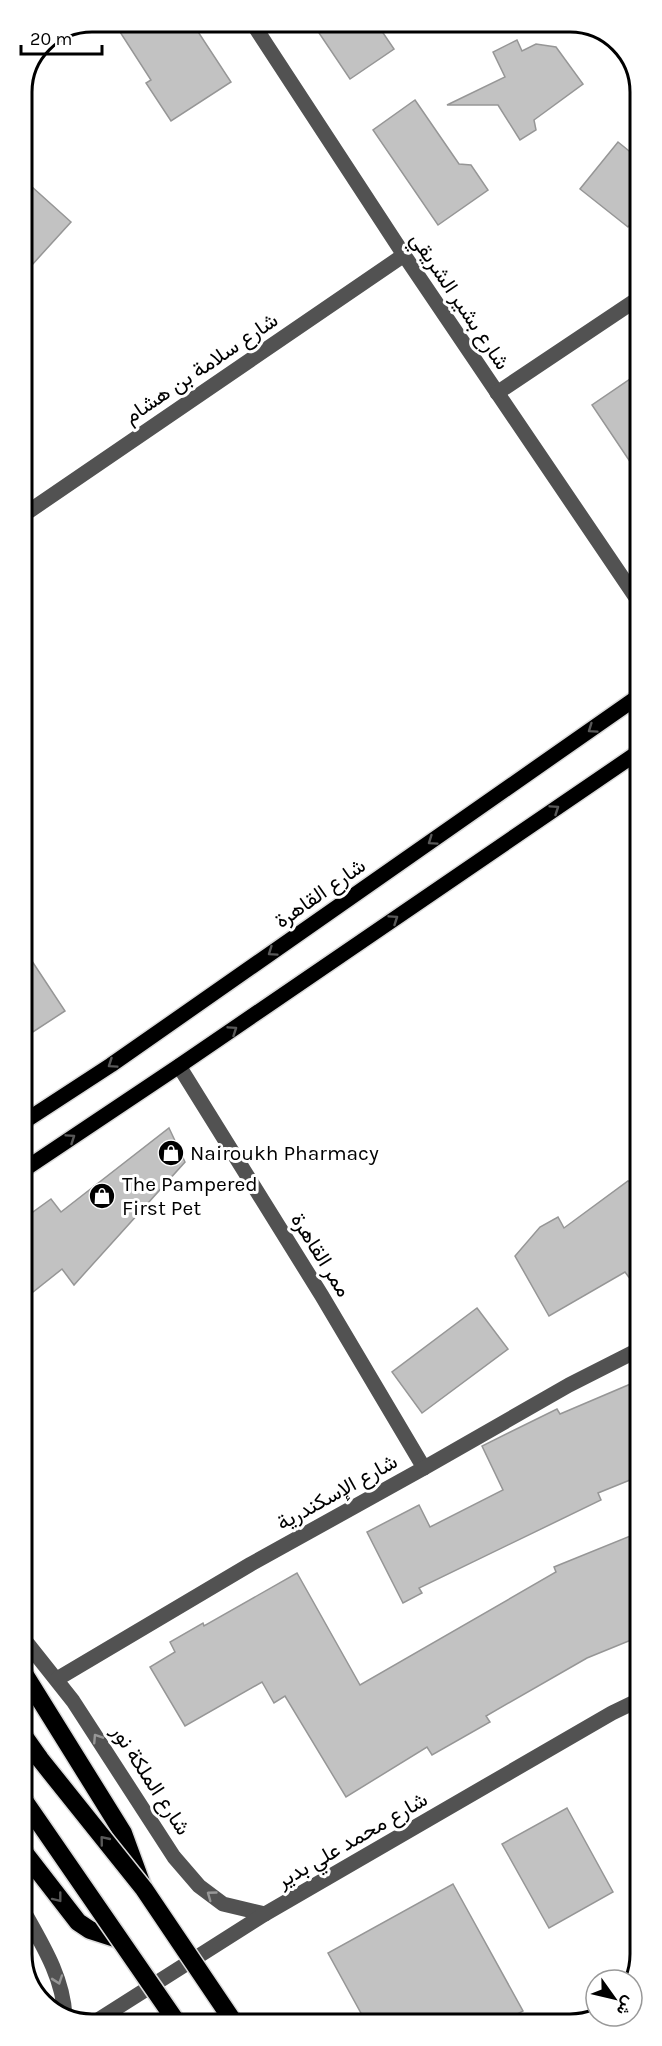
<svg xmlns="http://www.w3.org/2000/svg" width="662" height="2046" viewBox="0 0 662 2046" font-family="Karla,Vazirmatn,sans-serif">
<rect width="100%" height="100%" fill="#fff"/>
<!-- building -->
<g fill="#c2c2c2" stroke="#969696" stroke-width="1.5">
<path d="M137 21H191L231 82 171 121 146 83 151 80 120 32Z"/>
<path d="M311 21H375L394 49 350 79Z"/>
<path d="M517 40 522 51 536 44 556 47 583 84 534 120 536 130 520 140 498 105H447L505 77 493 52Z"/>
<path d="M415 100 459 164 471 165 488 190 438 225 373 130Z"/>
<path d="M618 142 639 159V213L628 227 580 189Z"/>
<path d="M21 177 71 222 21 277Z"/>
<path d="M639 373V475L592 405Z"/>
<path d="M22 946 65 1011 22 1039Z"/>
<path d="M169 1128 185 1162 74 1285 62 1269 23 1300 22 1220 51 1199 61 1212Z"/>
<path d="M628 1181 640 1188V1292L625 1272 549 1316 515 1256 540 1227 558 1217 564 1228Z"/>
<path d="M477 1308 508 1349 422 1413 392 1372Z"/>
<path d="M640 1380V1476L598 1493 601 1500 419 1588 422 1593 403 1603 367 1532 419 1505 430 1527 503 1490 482 1446 557 1409 560 1414Z"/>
<path d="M640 1532 641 1636 587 1658 486 1716 490 1722 432 1755 427 1747 346 1797 285 1696 274 1703 262 1682 185 1726 150 1667 175 1652 170 1642 203 1623 204 1626 297 1573 360 1685 556 1572 554 1567Z"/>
<path d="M567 1808 613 1892 549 1928 502 1844Z"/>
<path d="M453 1884 523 2011 501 2023 367 2024 328 1953Z"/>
</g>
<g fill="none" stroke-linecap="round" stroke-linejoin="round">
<!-- major casing -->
<g stroke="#dbdbdb" stroke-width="18">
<g id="major">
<path d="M22 1123 111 1065 639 696"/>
<path d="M22 1171 179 1066 640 751"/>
</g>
</g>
<!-- highway casing -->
<g stroke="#dbdbdb" stroke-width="21">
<g id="highway">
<path d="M23 1672 123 1833 142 1885"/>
<path d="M23 1735 40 1759"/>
<path d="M23 1851 78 1922 90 1930 118 1939"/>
</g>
</g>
<!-- minor -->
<g stroke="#525252" stroke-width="15">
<path d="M251 21 404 255 639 602"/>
<path d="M497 393 639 298"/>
<path d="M22 516 404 255"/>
<path d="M179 1066 322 1296 424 1468"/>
<path d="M23 1638 73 1701 174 1857 199 1886 223 1904 265 1914"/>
<path d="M57 1679 251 1564 424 1468 569 1385 640 1349"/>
<path d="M23 1910C42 1944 63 1977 65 2016"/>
<path d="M90 2025 265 1914 612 1713 641 1699"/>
</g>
<!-- major -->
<use href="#major" stroke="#000" stroke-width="15"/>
<!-- highway -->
<use href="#highway" stroke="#000" stroke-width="18"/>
<!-- highway-bridge casing -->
<g stroke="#dbdbdb" stroke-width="21" stroke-linecap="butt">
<g id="highway-bridge">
<path d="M40 1759 144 1889 235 2024"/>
<path d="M23 1799 178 2024"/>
</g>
</g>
<!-- highway-bridge -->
<use href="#highway-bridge" stroke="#000" stroke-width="18"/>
</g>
<!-- one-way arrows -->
<defs><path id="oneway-chevron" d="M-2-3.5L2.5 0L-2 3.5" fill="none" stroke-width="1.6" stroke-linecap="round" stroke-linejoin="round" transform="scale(1.5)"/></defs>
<g stroke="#595959">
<use href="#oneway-chevron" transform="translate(592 729) rotate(145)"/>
<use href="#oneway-chevron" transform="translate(555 809) rotate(-34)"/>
<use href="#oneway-chevron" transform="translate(432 841) rotate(145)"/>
<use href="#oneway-chevron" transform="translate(394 919) rotate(-34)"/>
<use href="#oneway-chevron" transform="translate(272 952) rotate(145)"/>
<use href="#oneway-chevron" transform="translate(233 1030) rotate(-34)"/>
<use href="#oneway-chevron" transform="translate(112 1064) rotate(146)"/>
<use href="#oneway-chevron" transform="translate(71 1138) rotate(-34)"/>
<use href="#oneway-chevron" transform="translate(104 1840) rotate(-129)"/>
<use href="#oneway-chevron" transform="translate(58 1898) rotate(52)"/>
</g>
<g stroke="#979797">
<use href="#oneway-chevron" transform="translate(97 1738) rotate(-123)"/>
<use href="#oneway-chevron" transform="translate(211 1895) rotate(-144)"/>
<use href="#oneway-chevron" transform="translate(58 1980) rotate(71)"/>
</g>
<!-- icons -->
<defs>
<g id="shop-disc" transform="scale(1.35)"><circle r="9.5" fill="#000" stroke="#fff"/><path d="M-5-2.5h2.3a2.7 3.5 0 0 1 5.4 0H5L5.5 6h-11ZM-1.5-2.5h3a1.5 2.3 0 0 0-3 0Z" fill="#fff"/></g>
</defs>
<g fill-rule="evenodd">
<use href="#shop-disc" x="171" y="1153"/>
<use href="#shop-disc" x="102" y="1196"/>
</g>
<g text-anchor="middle" stroke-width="6" stroke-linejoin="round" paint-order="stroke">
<!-- street labels -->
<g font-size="21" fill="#000" stroke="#fff">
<text transform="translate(460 301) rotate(56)" y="7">شارع بشير الشريقي</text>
<text transform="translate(201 368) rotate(-34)" y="7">شارع سلامة بن هشام</text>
<text transform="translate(320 893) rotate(-35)" y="7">شارع القاهرة</text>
<text transform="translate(321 1255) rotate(58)" y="7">ممر القاهرة</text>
<text transform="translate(337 1492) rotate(-29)" y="7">شارع الإسكندرية</text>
<text transform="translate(151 1780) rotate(57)" y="7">شارع الملكة نور</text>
<text transform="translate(352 1840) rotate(-30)" y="7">شارع محمد علي بدير</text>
</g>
<!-- poi labels -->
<g font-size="21" fill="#000" stroke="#fff" text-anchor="start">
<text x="190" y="1160">Nairoukh Pharmacy</text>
<text x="122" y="1191">The Pampered<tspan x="122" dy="24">First Pet</tspan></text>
</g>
</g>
<!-- crop -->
<path d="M0 0H662V2046H0ZM92 32H570A60 60 0 0 1 630 92V1954A60 60 0 0 1 570 2014H92A60 60 0 0 1 32 1954V92A60 60 0 0 1 92 32Z" fill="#fff" fill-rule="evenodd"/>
<path fill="none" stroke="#000" stroke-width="3" d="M92 32H570A60 60 0 0 1 630 92V1954A60 60 0 0 1 570 2014H92A60 60 0 0 1 32 1954V92A60 60 0 0 1 92 32Z"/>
<!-- north arrow -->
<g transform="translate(614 1998) rotate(124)"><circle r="28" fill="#ffffff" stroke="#999999" stroke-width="1.5"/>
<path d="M0-4.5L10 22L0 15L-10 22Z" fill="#000000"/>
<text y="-9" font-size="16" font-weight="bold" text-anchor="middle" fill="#000000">ش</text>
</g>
<!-- scale -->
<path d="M21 45v9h81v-9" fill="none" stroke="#000000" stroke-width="3"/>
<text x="30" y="45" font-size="18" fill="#000000" stroke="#ffffff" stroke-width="4.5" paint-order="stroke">20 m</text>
</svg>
